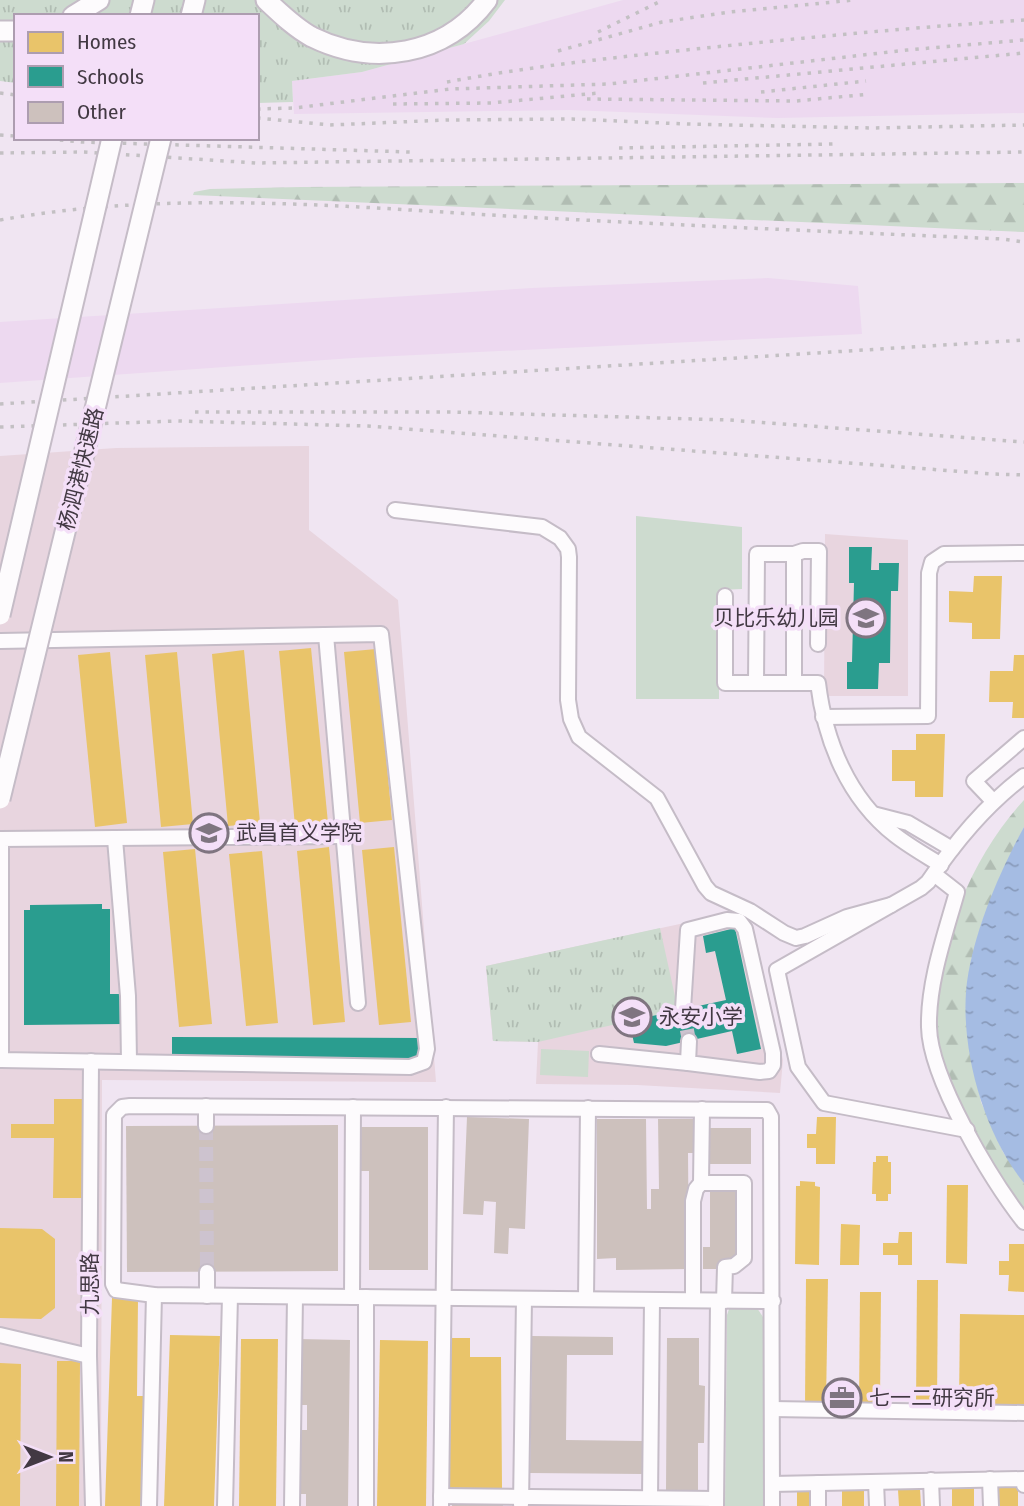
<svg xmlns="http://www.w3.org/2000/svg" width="1024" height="1506" viewBox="0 0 1024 1506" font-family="'Fira Sans Condensed','Noto Sans SC',sans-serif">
<defs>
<pattern id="forest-firs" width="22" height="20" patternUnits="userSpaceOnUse" patternTransform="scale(1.75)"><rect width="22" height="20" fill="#cddbcf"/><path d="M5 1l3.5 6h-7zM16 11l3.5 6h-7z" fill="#b1bdb3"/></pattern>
<pattern id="park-tufts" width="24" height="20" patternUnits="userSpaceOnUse" patternTransform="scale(1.75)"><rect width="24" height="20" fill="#cddbcf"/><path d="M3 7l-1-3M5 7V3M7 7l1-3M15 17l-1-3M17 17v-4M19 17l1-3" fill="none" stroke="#b1bdb3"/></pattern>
<pattern id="water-ripples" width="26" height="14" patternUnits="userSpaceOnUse" patternTransform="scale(1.75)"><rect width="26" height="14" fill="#a5bce3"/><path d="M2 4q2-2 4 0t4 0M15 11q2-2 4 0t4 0" fill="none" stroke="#889aba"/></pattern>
</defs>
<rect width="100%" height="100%" fill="#f0e5f2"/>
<!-- education -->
<g fill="#e8d5df">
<path d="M309 446V530L398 600 436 1082 102 1080 101 1506H0V456L116 448Z"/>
<path d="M825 534 908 540V696H824Z"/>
<path d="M735 912 745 914 754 929 783 1060 780 1093 637 1085 536 1084 538 1042 493 1041 486 966Z"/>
</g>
<!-- built -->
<g fill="#edd9f0">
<path d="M623 0H1024V113L777 118 569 110 294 114 292 81 362 72Z"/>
<path d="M768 278 858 286 862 334 353 358 0 383V322L532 288Z"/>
</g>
<!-- grass -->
<g fill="#cddbcf">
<path d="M636 516 742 527V589L719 590V699H636Z"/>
<path d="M541 1049 589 1051 588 1077 540 1075Z"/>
<path d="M735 1306 757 1308 765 1320 764 1506H725L727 1315 729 1309Z"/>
</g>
<!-- forest -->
<g fill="url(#forest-firs)">
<path d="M1024 183V232L193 195 194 192 210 189 301 187Z"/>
<path d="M1024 800V827L982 922 971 961 966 1008 970 1049 981 1102 1003 1152 1024 1183V1214C1002 1179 981 1144 962 1108 956 1096 946 1083 943 1070 918 983 964 864 1024 800Z"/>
</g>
<!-- park -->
<g fill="url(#park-tufts)">
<path d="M0 0H505L489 21 464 44 362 72 292 81 293 102 257 103V16H16V83L0 81Z"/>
<path d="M660 928 678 1010 538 1042 493 1041 486 966Z"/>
</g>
<!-- water -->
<path fill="url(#water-ripples)" d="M1024 827V1183C983 1133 959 1046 967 982 974 931 999 873 1024 827Z"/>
<!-- homes -->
<g fill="#e9c46a">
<path d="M974 576H1002L1000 639H972V623L949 622V591L973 592Z"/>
<path d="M311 648 328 823 295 826 279 651Z"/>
<path d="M376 649 392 820 360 823 344 652Z"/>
<path d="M244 650 260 823 228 826 212 654Z"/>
<path d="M110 652 127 823 95 827 78 655Z"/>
<path d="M177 652 193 824 161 827 145 655Z"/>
<path d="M1014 655H1024V718H1012L1013 702H989L990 671H1013Z"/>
<path d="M916 734H945L943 797H915V781H892V750H916Z"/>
<path d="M329 847 345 1022 313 1025 297 851Z"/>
<path d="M394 847 411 1022 379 1025 362 850Z"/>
<path d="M195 849 212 1024 179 1027 163 852Z"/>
<path d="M262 851 278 1023 246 1026 229 854Z"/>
<path d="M54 1099H88L87 1198H53L54 1138H11V1124H54Z"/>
<path d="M817 1117H836L835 1164H816V1148H807V1134H816Z"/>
<path d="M876 1156H888V1162H891V1194H888V1201H876V1194H872L873 1162H876Z"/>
<path d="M800 1181 815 1182V1186L820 1187 819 1265 795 1264 796 1186H800Z"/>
<path d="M947 1185H968L967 1264 946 1263Z"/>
<path d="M841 1224 860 1225 859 1265H840Z"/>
<path d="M0 1228 42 1229 55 1239V1308L41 1319 0 1318Z"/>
<path d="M899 1232H912V1265H898V1255H883V1243H898Z"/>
<path d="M1009 1244H1024V1292L1008 1291 1009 1275H999V1261H1009Z"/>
<path d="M806 1279H828L826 1404H805Z"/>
<path d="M917 1280H938L937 1405H916Z"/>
<path d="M860 1292H881L880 1404H859Z"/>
<path d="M112 1298 138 1299 137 1396H146L143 1506H105Z"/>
<path d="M960 1314 1024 1315V1405L959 1404Z"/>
<path d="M170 1335 220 1336 214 1506H164Z"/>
<path d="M450 1338H470V1357H501L502 1488H450Z"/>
<path d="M241 1339H278L276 1506H239Z"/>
<path d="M380 1340 428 1341 426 1506H377Z"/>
<path d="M57 1361H80L79 1506H56Z"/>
<path d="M0 1363 21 1364 20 1506H0Z"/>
<path d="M974 1488V1506H952V1489Z"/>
<rect x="996" y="1488" width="22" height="18"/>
<path d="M920 1489 921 1506H899L898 1490Z"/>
<path d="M814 1491 815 1506H797V1492Z"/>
<rect x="842" y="1491" width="22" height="15"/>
</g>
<!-- schools -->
<g fill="#2a9d8f">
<path d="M849 547H872L871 570H879V563H899L898 591H891L890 663H879L878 689H847V662H852L854 583H849Z"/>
<path d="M102 904V909H110V994H123V1024L24 1025V910H30V905Z"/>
<path d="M735 928 761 1049 737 1054 732 1031 666 1046 634 1043 629 1021 726 1000 715 951 706 953 703 936Z"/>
<path d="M172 1037 422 1038V1059H172Z"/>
</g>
<!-- building -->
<g fill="#cdc1bd">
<path d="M467 1117 529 1119 525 1229 509 1228 508 1254 494 1253 496 1202 484 1201 483 1215 463 1214Z"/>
<path d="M597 1119H646L647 1209H651V1189H659L658 1119H696V1153H688L689 1269 616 1270V1258L597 1259Z"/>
<path d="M338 1125V1271L127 1272 126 1126Z"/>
<path d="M359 1127H428V1270H369V1171H359Z"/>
<path d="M705 1128H751V1164H706Z"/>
<path d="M710 1190H737V1254L731 1262H718V1269H703V1247H710Z"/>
<path d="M532 1336 613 1337V1355H567L566 1440 642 1441V1446H645V1459L642 1458V1474L530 1473Z"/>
<path d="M667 1338H699V1385L705 1386 704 1443H698V1491L666 1490Z"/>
<path d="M297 1339 350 1340 348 1506H306V1494H295L296 1430H307V1405H296Z"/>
<rect x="452" y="1503" width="51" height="3"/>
</g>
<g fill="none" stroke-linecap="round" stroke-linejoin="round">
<!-- minor-tunnel -->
<g stroke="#cdc3cf" stroke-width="14" stroke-dasharray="14 7" stroke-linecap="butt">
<path d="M683 1009 689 1041"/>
<path d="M206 1126 207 1272"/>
</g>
<!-- minor casing -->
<g stroke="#c5bcc7" stroke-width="18">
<g id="minor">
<path d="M395 510 542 527 560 538 568 549 569 557 568 700 571 719 579 737 657 798 705 886 711 893 750 911 784 933 796 938 805 936 847 917 891 905"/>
<path d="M794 554 803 551H819L818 644"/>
<path d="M725 596V683H818C825 741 848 798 895 835 909 846 925 855 941 865"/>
<path d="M326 635 358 1003"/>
<path d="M0 641 381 634 427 1049 424 1062 410 1067 1 1060V839L343 836"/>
<path d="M756 683 757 554H794V683"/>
<path d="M823 717 928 716 929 573 932 562 944 554 1024 553"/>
<path d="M993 801 974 781 1024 738"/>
<path d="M873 814 908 823 952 849"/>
<path d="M115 839 128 996 129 1061"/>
<path d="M934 874 957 892C945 935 928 982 929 1027 930 1079 992 1181 1024 1222"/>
<path d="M683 1009 688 930 727 920 739 921 745 929 773 1053V1065L769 1071 760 1072 688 1063 689 1041"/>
<path d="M599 1054 688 1063"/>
<path d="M91 1061 89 1356 93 1506"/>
<path d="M206 1106V1126"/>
<path d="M967 1130 824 1103 798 1067 777 970 921 888 928 882C956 841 985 806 1024 776"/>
<path d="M701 1183H744V1258L734 1266 725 1267 724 1301"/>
<path d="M207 1272V1296"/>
<path d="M352 1297 353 1107"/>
<path d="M586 1299 588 1108"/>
<path d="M693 1300V1201L696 1189 701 1183 702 1109"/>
<path d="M0 1335 89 1356"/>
<path d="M772 1409 1024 1413"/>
<path d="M990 1479 991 1506"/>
<path d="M931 1480 932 1506"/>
<path d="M876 1482 877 1506"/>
<path d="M818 1483V1506"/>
<path d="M772 1484 1024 1479V1485"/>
<path d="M441 1496 716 1499"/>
<path d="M650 1498 652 1300"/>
<path d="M521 1504 524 1299"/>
<path d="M149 1506 154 1295"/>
<path d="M225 1506 230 1296"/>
<path d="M292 1506 295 1297"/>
<path d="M366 1506V1297"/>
<path d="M441 1506 446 1107"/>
<path d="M716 1506 718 1301"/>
<path d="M772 1506 771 1117 767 1110 130 1106 122 1107 114 1115 113 1284 116 1290 154 1295 773 1301"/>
</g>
</g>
<!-- highway casing -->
<g stroke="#c5bcc7" stroke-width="23">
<g id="highway">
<path d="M266 0C280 13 295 28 312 37 373 67 445 56 487 0"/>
<path d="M73 16 99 0"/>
<path d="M140 16 144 0"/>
<path d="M191 16 195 0"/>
<path d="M0 31H16"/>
</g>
</g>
<!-- minor -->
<use href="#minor" stroke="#fdfbfd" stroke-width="14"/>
<!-- highway -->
<use href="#highway" stroke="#fdfbfd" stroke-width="19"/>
<!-- rail -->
<g stroke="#c3c0c3" stroke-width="3.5" stroke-dasharray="3.5 7" stroke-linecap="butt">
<path d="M598 32 663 0"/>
<path d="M558 51 662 22 730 12 854 0"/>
<path d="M447 82C532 66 619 57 705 48 811 37 918 27 1024 20"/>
<path d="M703 83 1024 53"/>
<path d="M761 92 866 81"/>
<path d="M0 93 16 95"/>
<path d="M587 99 796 101 870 94"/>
<path d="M393 104 491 103 599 93"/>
<path d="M257 109 294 108 450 89 609 84 907 50 1024 40"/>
<path d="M257 118 330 125 446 120 572 119 685 124 872 128 1024 125"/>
<path d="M0 135 16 136"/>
<path d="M39 138 82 142 410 152"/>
<path d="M619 148 833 144"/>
<path d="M0 153 84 152 256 163 1024 152"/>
<path d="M0 220C167 190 338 206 507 216 672 225 838 232 1003 239L1024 242"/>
<path d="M0 404 1024 340"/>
<path d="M195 412H452L729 420 1024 442"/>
<path d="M0 427 178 421 368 426 993 474 1024 475"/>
</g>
<!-- highway-bridge casing -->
<g stroke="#c5bcc7" stroke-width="23" stroke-linecap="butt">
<g id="highway-bridge">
<path d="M0 615 112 138"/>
<path d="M0 799 161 138"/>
</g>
</g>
<!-- highway-bridge -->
<use href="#highway-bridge" stroke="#fdfbfd" stroke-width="19"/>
</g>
<!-- icons -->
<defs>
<g id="school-ring" transform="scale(2.0125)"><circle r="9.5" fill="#f4dff8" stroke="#7f7580" stroke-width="1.5"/><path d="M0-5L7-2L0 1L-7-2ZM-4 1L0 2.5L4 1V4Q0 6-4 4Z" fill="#7f7580"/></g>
<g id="university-ring" transform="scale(2.0125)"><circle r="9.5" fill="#f4dff8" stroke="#7f7580" stroke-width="1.5"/><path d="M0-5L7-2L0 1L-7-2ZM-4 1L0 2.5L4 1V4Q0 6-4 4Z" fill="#7f7580"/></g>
<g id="office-ring" transform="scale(2.0125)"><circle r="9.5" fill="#f4dff8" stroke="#7f7580" stroke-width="1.5"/><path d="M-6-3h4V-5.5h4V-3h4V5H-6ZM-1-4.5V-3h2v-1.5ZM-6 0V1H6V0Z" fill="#7f7580"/></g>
</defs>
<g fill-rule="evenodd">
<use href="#school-ring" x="866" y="618"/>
<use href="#university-ring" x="209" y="833"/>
<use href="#school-ring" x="632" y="1017"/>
<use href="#office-ring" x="842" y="1398"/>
</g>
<g text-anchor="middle" stroke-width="7" stroke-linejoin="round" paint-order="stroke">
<!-- street labels -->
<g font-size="21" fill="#423943" stroke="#f4dff8">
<text transform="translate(81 469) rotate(-76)" y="7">杨泗港快速路</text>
<text transform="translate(90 1284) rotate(-90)" y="7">九思路</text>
</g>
<!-- poi labels -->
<g font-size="21" fill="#423943" stroke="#f4dff8" text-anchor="start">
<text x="839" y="625" text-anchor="end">贝比乐幼儿园</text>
<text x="236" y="840">武昌首义学院</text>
<text x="659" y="1024">永安小学</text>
<text x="869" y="1405">七一二研究所</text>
</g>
</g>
<!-- legend -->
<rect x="14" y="14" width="245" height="126" fill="#f4dff8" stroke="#ad9db0" stroke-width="2"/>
<rect x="28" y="32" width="35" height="21" fill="#e9c46a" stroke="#ad9db0" stroke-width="2"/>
<text x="77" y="49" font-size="21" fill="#423943">Homes</text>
<rect x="28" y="66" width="35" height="21" fill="#2a9d8f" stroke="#ad9db0" stroke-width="2"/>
<text x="77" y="84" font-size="21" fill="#423943">Schools</text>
<rect x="28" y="102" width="35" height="21" fill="#cdc1bd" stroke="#ad9db0" stroke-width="2"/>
<text x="77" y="119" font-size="21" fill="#423943">Other</text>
<!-- north arrow -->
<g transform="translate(49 1457) rotate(90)" stroke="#f4dff8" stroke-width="5" paint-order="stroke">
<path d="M0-5L12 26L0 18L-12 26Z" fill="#423943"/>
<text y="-10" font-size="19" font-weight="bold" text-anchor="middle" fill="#423943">N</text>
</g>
</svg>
